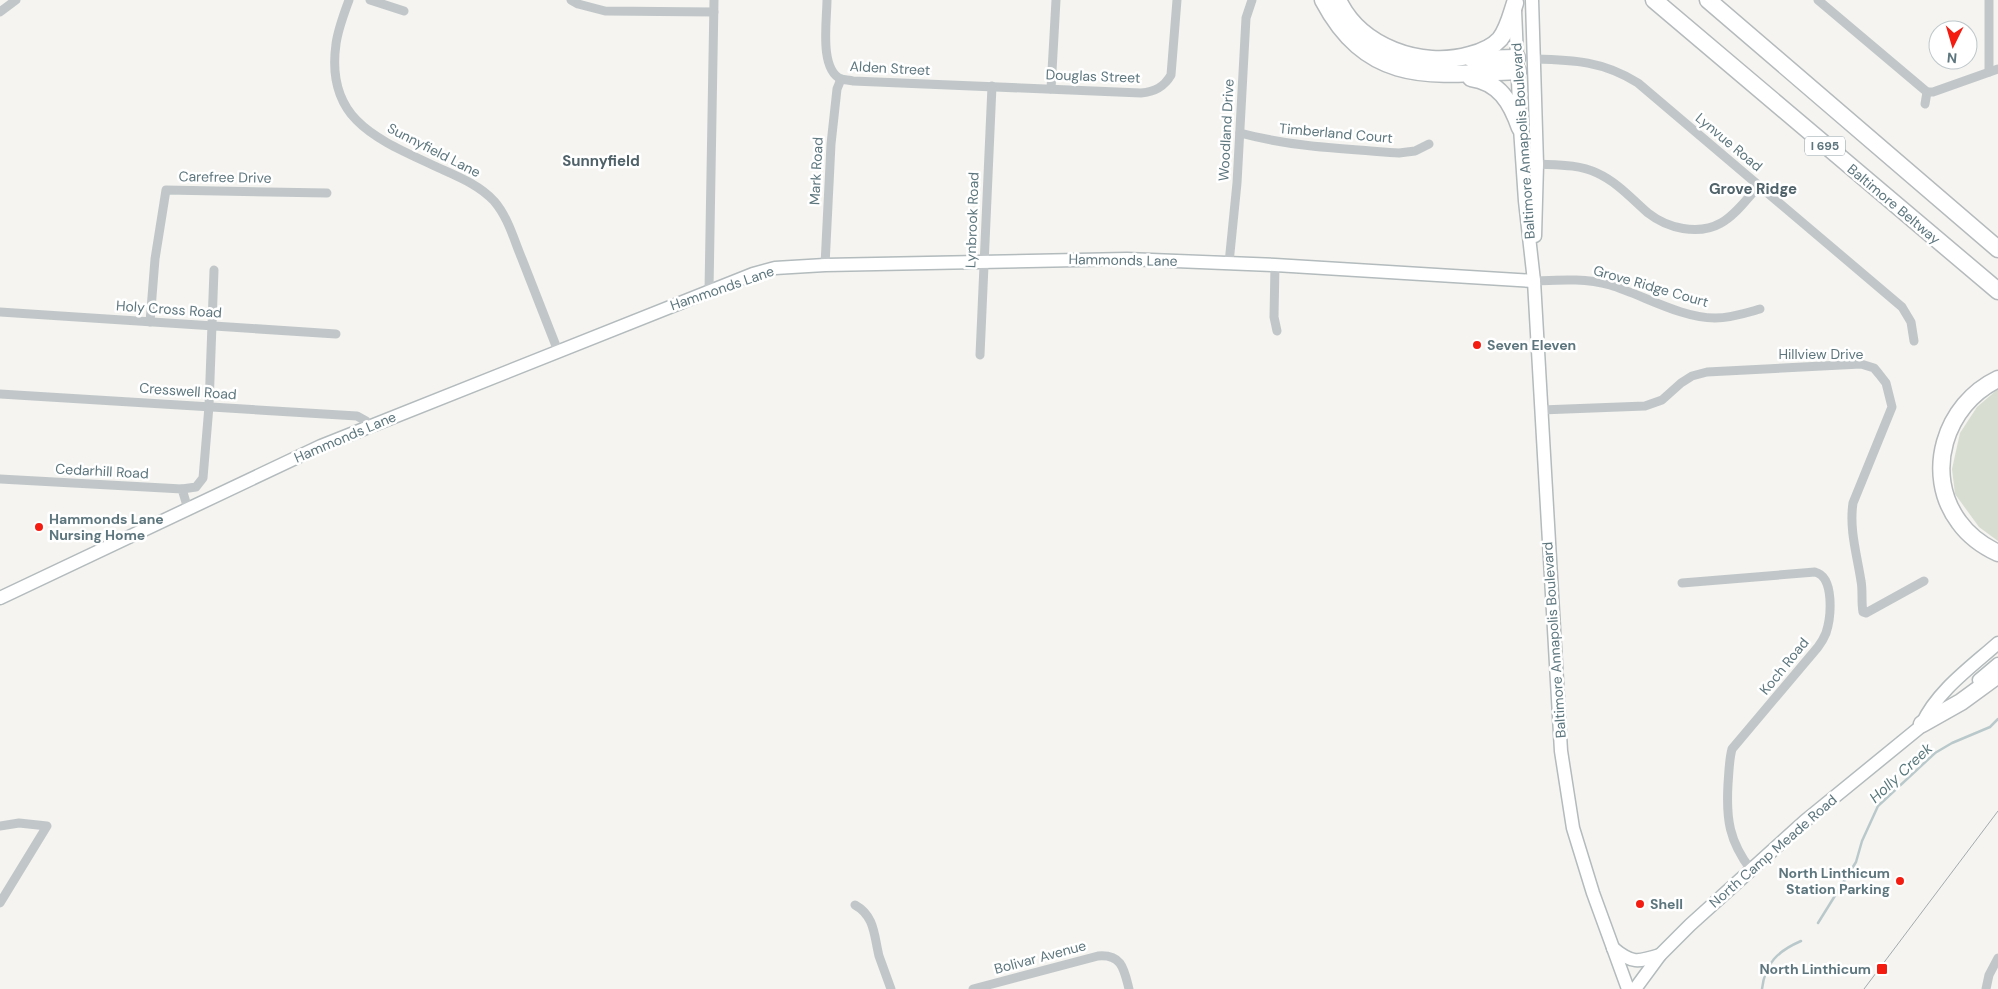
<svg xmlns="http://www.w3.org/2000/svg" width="1998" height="989" viewBox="0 0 1998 989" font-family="'DM Sans',sans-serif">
<rect width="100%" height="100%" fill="#f5f4f0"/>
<!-- green -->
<path fill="#d7ddd1" d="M1998 389V541L1979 527 1955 494 1952 469 1960 433 1977 407Z"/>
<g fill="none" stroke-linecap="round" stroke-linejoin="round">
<!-- stream -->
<g stroke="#b9c9cb" stroke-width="2.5">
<path d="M1818 923 1856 862 1862 841 1878 806 1935 753 1952 743 1990 727 1998 719"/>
<path d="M1762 989C1765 963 1778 951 1801 941"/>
</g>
<!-- secondary casing -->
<g stroke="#b3bbbd" stroke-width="15">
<g id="secondary">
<path d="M1532 0 1537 164 1535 236"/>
<path d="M1515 10 1520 128 1525 201 1534 281 1561 751 1573 828 1593 893 1628 989"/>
<path d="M0 598 321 446 753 274 775 268 825 265 1127 259 1275 265 1534 281"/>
<path d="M1979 680 1998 664"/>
<path d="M1922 724C1937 691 1971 667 1998 643"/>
<path d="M1613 948C1632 964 1638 962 1660 955"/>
<path d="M1635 989 1660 955 1690 925 1805 821 1930 719"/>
</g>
</g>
<!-- highway casing -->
<g stroke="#b5babc" stroke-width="19">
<g id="highway">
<path d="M1323 0C1369 87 1433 75 1518 71"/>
<path d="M1338 0C1360 47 1421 69 1470 55 1481 52 1492 48 1500 39 1508 29 1511 15 1515 3"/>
<path d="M1654 0 1998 291"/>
<path d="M1708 0 1998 249"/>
<path d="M1472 59 1517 58"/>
<path d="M1471 78C1499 82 1511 102 1520 128"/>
<path d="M1998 379C1945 404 1923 474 1959 522 1969 536 1983 546 1998 553"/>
<path d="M1922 724 1961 702 1998 675"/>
</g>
</g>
<!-- street -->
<g stroke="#c1c7c9" stroke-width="9">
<path d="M349 0C344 14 338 29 336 44 325 122 380 140 439 168 459 177 479 185 494 201 508 217 514 240 522 259 534 290 546 320 558 351"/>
<path d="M370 0 404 11"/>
<path d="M571 0 578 4 605 11 714 12"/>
<path d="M827 0C827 20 819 69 841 79 844 80 850 80 853 81L1141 93C1155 92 1164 87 1171 75L1177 0"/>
<path d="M1818 0 1927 92H1933L1998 69"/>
<path d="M0 12 16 0"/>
<path d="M1534 59C1574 60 1603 61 1638 83L1902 307 1911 322 1914 341"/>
<path d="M1989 72V0"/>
<path d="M1051 89 1056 0"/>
<path d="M1925 104 1927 92"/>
<path d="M1240 133C1292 147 1345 149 1399 153L1415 151 1429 144"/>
<path d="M1537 164C1557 165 1578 164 1597 173 1617 182 1632 199 1648 213 1667 228 1698 236 1721 223 1736 215 1747 198 1759 186"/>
<path d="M1229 263 1237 183 1246 18 1252 0"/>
<path d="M825 265 831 144 837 89 841 79"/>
<path d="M1275 265 1274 317 1277 331"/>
<path d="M1534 281C1559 280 1585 278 1610 285 1643 295 1681 318 1715 318 1731 318 1746 313 1760 309"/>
<path d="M709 290 714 0"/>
<path d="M0 312 336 334"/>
<path d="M150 322 155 259 166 190 327 193"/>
<path d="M980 355 992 86"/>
<path d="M0 394 357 416 366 421 369 426"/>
<path d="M1541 410 1645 406 1662 400 1681 383 1692 376 1707 372 1861 364 1874 368 1879 374 1886 383 1892 407 1853 503C1849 529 1857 555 1861 581 1863 591 1861 602 1863 612L1866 613 1924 581"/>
<path d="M0 479 182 489 188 509"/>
<path d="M182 489 196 487 203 478 209 406 214 270"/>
<path d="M1682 583 1815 572C1835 577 1831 618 1826 633 1824 638 1821 643 1818 647L1732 749C1729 760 1729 772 1728 784 1726 819 1729 841 1751 870"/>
<path d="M0 826 19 823 47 826 0 903"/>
<path d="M855 905C875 916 874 936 879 956 883 967 887 978 891 989"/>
<path d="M973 989 1098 956C1122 954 1124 969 1129 989"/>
<path d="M1986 989 1989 975 1998 958"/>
</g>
<!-- secondary -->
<use href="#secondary" stroke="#fff" stroke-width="12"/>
<!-- highway -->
<use href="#highway" stroke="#fff" stroke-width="16"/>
<!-- tram -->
<path stroke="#a1aaae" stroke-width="1" d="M1864 989 1998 811"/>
</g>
<!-- markers -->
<g fill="#f41c11" stroke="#fff" stroke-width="2">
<circle cx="1477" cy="345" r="5"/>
<circle cx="39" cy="527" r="5"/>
<circle cx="1900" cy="881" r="5"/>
<circle cx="1640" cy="904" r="5"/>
<rect x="1876" y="963" width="12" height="12" rx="2.5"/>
</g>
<g text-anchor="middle" stroke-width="5" stroke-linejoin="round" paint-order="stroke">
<!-- shield labels -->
<rect fill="#fff" stroke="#8e9fa5" stroke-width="1" x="1805" y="136.5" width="40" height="19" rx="4"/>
<g font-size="12" font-weight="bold" fill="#5d767e">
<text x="1825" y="150">I 695</text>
</g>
<!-- street labels -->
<g font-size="14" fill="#5d767e" stroke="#fff">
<text transform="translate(890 68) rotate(3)" y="5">Alden Street</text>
<text transform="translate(1093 76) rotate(2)" y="5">Douglas Street</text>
<text transform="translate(1226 130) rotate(-87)" y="5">Woodland Drive</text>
<text transform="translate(1336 133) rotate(5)" y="5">Timberland Court</text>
<text transform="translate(1523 141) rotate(-94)" y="5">Baltimore Annapolis Boulevard</text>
<text transform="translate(1729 142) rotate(40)" y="5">Lynvue Road</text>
<text transform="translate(434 150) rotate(27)" y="5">Sunnyfield Lane</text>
<text transform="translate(816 171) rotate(-87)" y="5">Mark Road</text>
<text transform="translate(225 177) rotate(1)" y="5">Carefree Drive</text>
<text transform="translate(1894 204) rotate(40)" y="5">Baltimore Beltway</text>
<text transform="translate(972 220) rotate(-88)" y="5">Lynbrook Road</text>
<text transform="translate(1123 260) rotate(1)" y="5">Hammonds Lane</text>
<text transform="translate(1651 286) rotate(16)" y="5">Grove Ridge Court</text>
<text transform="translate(722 288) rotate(-19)" y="5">Hammonds Lane</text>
<text transform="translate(169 309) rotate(4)" y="5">Holy Cross Road</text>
<text x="1821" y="359">Hillview Drive</text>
<text transform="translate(188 391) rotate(4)" y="5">Cresswell Road</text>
<text transform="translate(345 437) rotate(-23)" y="5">Hammonds Lane</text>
<text transform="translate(102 471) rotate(3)" y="5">Cedarhill Road</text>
<text transform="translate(1554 640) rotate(-94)" y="5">Baltimore Annapolis Boulevard</text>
<text transform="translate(1784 666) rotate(-51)" y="5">Koch Road</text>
<text transform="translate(1773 851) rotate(-41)" y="5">North Camp Meade Road</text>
<text transform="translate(1040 957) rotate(-15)" y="5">Bolivar Avenue</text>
</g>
<!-- poi labels -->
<g font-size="14" font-weight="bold" fill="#5d767e" stroke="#fff" text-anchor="start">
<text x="1487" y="350">Seven Eleven</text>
<text x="49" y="524">Hammonds Lane<tspan x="49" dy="16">Nursing Home</tspan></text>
<text x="1890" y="878" text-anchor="end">North Linthicum<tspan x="1890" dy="16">Station Parking</tspan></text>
<text x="1650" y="909">Shell</text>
<text x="1871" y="974" text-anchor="end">North Linthicum</text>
</g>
<!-- neighbourhood labels -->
<g font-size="15" font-weight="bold" fill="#4f6269" stroke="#fff">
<text x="601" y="166">Sunnyfield</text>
<text x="1753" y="194">Grove Ridge</text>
</g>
<!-- water labels -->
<g font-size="15" font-style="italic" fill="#58787b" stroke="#fff">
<text transform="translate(1901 773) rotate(-43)" y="5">Holly Creek</text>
</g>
</g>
<!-- north arrow -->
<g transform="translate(1953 45) rotate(185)"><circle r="24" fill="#ffffff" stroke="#bec8cb"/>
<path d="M0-4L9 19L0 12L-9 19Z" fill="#f41c11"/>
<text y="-8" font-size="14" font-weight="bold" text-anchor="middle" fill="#5d767e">N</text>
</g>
</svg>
